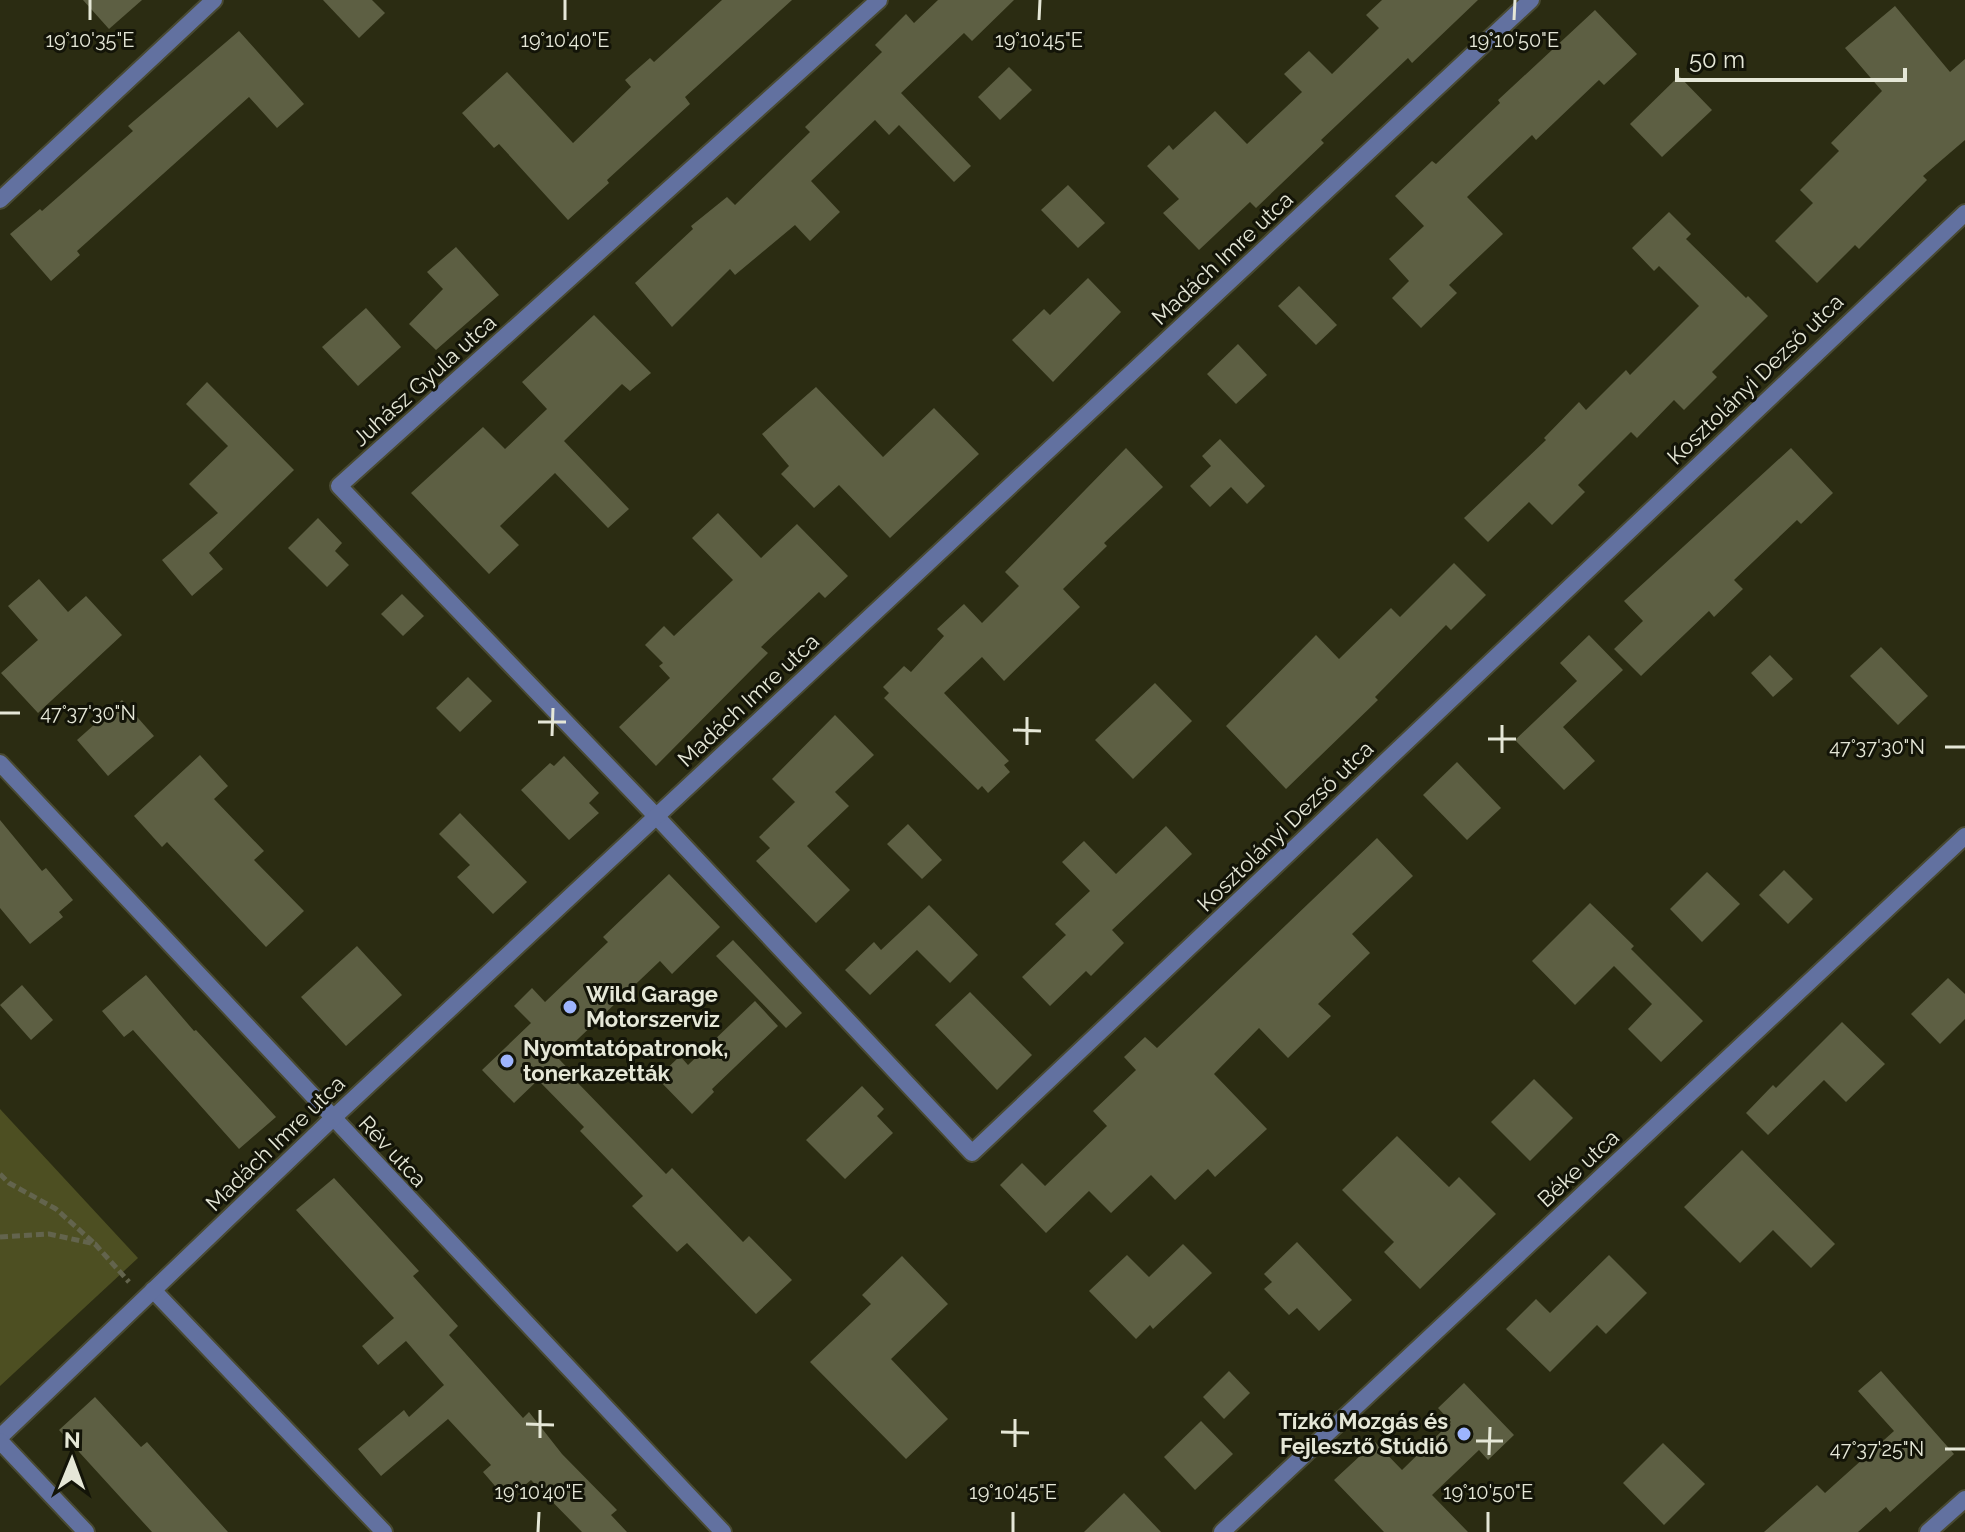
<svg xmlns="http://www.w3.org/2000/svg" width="1965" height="1532" viewBox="0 0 1965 1532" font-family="Raleway,sans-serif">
<rect width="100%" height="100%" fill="#2b2c12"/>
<!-- green -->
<path fill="#4d4f22" d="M0 1109 138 1258 0 1386Z"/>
<!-- building -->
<g fill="#5d5f43">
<path d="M83 0H142L109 29Z"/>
<path d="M323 0H372L385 13 359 38Z"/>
<path d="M722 0H792L685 97 690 104 607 180 609 183 568 220 499 144 494 148 462 113 507 72 573 143 631 87 625 80 650 58 654 62Z"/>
<path d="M938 0H1014L972 41 964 33 901 93 971 166 954 182 899 125 889 135 875 120 811 181 840 212 810 241 795 225 735 275 730 269 672 327 635 283 693 229 691 226 727 197 735 205 810 132 805 127 882 52 875 45 906 14 914 23Z"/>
<path d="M1382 0H1478L1412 63 1408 58 1321 140 1324 143 1256 208 1250 202 1199 250 1163 213 1179 199 1147 166 1169 145 1173 150 1215 111 1247 144 1302 92 1284 74 1309 51 1332 74 1379 28 1366 15Z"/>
<path d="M1895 6 1950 72 1965 59V140L1923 176 1927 180 1859 249 1855 245 1817 283 1775 241 1813 203 1800 190 1839 151 1831 143 1882 91 1845 48Z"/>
<path d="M1595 10 1637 54 1604 85 1599 80 1536 140 1532 135 1467 197 1503 234 1449 285 1457 293 1421 328 1392 298 1409 281 1389 259 1424 226 1395 196 1432 161 1436 164 1500 103 1498 100Z"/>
<path d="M239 31 304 104 277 128 249 97 77 251 80 255 51 281 10 234 40 209 42 211 133 131 128 126Z"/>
<path d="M1009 67 1032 90 1000 120 978 97Z"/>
<path d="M1679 76 1712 110 1662 157 1630 124Z"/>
<path d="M1068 185 1105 223 1078 248 1041 210Z"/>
<path d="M1669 212 1691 234 1686 239 1746 298 1748 296 1768 316 1712 372 1717 377 1684 410 1674 400 1637 438 1631 432 1578 485 1585 492 1552 525 1529 502 1488 542 1464 518 1546 440 1544 438 1579 402 1586 410 1626 370 1630 375 1699 306 1659 266 1654 271 1632 248Z"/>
<path d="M456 247 499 295 436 350 409 324 443 289 427 272Z"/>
<path d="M1088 278 1121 312 1053 382 1012 340 1044 309 1050 315Z"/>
<path d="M1299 286 1337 325 1316 345 1278 306Z"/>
<path d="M366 308 401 347 358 386 322 347Z"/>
<path d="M594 315 651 373 630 391 622 384 564 441 629 509 608 528 555 473 500 526 519 545 489 574 411 493 483 427 505 449 547 409 522 382Z"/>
<path d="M1238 344 1267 375 1236 404 1207 374Z"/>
<path d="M207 382 294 470 209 553 223 569 192 596 162 560 218 513 189 484 228 446 186 404Z"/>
<path d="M816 387 883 457 934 408 979 454 890 538 839 485 814 508 781 474 789 466 762 434Z"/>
<path d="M1220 439 1265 486 1247 504 1231 487 1210 507 1190 486 1211 466 1202 456Z"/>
<path d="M1126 448 1163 487 1104 543 1107 546 1063 589 1080 607 1004 681 982 657 944 693 1009 761 1004 765 1010 772 988 793 982 786 978 790 884 698 889 693 883 687 904 666 911 672 944 636 937 629 964 604 982 623 1019 586 1005 572Z"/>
<path d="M1791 448 1833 493 1801 524 1797 520 1734 580 1743 589 1714 617 1709 611 1641 676 1614 649 1643 621 1624 601Z"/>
<path d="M718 513 761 558 797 524 848 576 825 598 819 592 761 647 768 653 656 766 619 727 670 678 659 666 663 663 645 645 664 626 674 636 733 580 692 538Z"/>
<path d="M318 518 342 543 335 551 349 565 327 587 288 548Z"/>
<path d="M1454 563 1486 595 1451 630 1446 625 1375 697 1378 700 1286 789 1226 726 1316 635 1339 659 1391 608 1400 617Z"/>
<path d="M39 579 68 612 86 596 122 635 38 713 1 673 38 640 8 606Z"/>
<path d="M402 594 424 616 403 636 381 614Z"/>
<path d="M1589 635 1623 670 1563 727 1595 761 1564 790 1515 740 1577 681 1560 663Z"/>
<path d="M1881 647 1928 696 1898 725 1850 676Z"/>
<path d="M1770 655 1793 679 1773 697 1751 673Z"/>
<path d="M468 677 492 701 460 732 436 708Z"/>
<path d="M1155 683 1192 721 1133 779 1095 740Z"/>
<path d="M122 700 154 736 108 776 77 740Z"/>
<path d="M835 715 874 755 835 792 849 806 807 846 850 890 816 923 756 861 770 848 759 837 795 802 772 779Z"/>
<path d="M200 755 228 786 214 799 264 851 254 860 304 911 266 947 167 842 162 847 134 816Z"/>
<path d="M564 756 599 793 589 803 599 813 569 840 521 790 550 763 554 766Z"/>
<path d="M1457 762 1501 808 1467 840 1423 795Z"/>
<path d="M460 813 527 882 493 914 457 877 470 865 439 834Z"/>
<path d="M0 820 42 871 46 868 73 900 59 912 63 917 30 944 0 908Z"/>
<path d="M908 824 942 860 922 879 887 844Z"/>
<path d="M1166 826 1192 854 1112 930 1124 943 1091 976 1086 971 1050 1006 1022 977 1066 935 1055 924 1090 891 1062 862 1084 841 1116 874Z"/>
<path d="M1377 838 1413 876 1352 934 1370 953 1318 1004 1331 1016 1288 1058 1259 1028 1214 1074 1267 1129 1215 1177 1208 1169 1175 1200 1151 1175 1111 1213 1089 1191 1046 1233 1000 1185 1022 1163 1045 1186 1107 1126 1093 1111 1136 1070 1124 1057 1145 1037 1157 1048Z"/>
<path d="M1784 870 1813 899 1788 924 1759 895Z"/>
<path d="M1707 872 1740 904 1702 942 1670 909Z"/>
<path d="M669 874 720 927 672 974 660 961 558 1058 578 1079 576 1081 666 1174 672 1168 743 1242 749 1236 792 1280 756 1314 687 1243 677 1252 632 1206 643 1196 580 1131 584 1127 538 1080 514 1103 482 1070 531 1023 514 1006 532 988 545 1002 608 942 603 937Z"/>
<path d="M1590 903 1634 946 1631 949 1703 1021 1661 1062 1628 1029 1652 1004 1614 966 1575 1005 1532 961Z"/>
<path d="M929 905 978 955 950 983 917 950 870 995 845 970 874 942 881 950Z"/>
<path d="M733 940 802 1013 786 1028 716 956Z"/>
<path d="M357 946 402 995 346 1046 301 997Z"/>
<path d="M146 975 194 1031 196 1030 276 1117 239 1149 133 1030 124 1037 102 1011Z"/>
<path d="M1948 978 1965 994V1019L1940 1044 1911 1014Z"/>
<path d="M22 985 53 1020 31 1040 0 1005Z"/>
<path d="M970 992 1032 1055 997 1090 935 1025Z"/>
<path d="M755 1001 778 1026 712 1089 714 1092 692 1114 657 1078 680 1056 688 1065Z"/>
<path d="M1842 1022 1885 1064 1846 1102 1824 1080 1768 1135 1746 1113 1773 1085 1776 1088Z"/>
<path d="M1534 1079 1573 1118 1530 1161 1491 1122Z"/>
<path d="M862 1086 884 1109 877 1116 893 1133 845 1179 806 1140Z"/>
<path d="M1397 1136 1449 1187 1459 1177 1496 1214 1420 1289 1384 1252 1394 1242 1342 1190Z"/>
<path d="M1742 1150 1835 1244 1811 1268 1773 1230 1740 1263 1684 1207Z"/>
<path d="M334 1178 419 1271 413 1276 458 1326 449 1335 523 1418 529 1412 562 1454 617 1510 611 1515 627 1532H582L531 1480 507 1500 483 1472 491 1465 448 1419 381 1476 358 1449 404 1410 409 1417 444 1385 406 1341 378 1365 362 1346 394 1318 296 1210Z"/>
<path d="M1297 1242 1352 1300 1319 1331 1297 1308 1289 1315 1264 1289 1272 1282 1264 1274Z"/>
<path d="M1183 1244 1212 1273 1153 1329 1150 1325 1136 1339 1089 1291 1127 1255 1149 1277Z"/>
<path d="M1609 1255 1647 1293 1606 1334 1597 1325 1550 1372 1506 1329 1536 1299 1550 1313Z"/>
<path d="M902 1256 948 1304 891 1359 948 1419 906 1459 810 1362 871 1304 862 1295Z"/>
<path d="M1229 1371 1250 1393 1224 1419 1203 1397Z"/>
<path d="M1881 1371 1954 1454 1890 1512 1886 1507 1858 1532H1764L1817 1485 1825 1493 1894 1431 1858 1391Z"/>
<path d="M1464 1383 1514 1435 1488 1460 1479 1450 1432 1495 1468 1532H1384L1334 1480 1375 1442 1402 1470 1451 1422 1438 1408Z"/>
<path d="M95 1397 141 1447 147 1442 228 1532H152L59 1430Z"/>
<path d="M1201 1421 1233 1454 1195 1490 1164 1457Z"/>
<path d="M1663 1443 1705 1484 1664 1525 1623 1483Z"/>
<path d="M1124 1493 1161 1532H1084Z"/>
</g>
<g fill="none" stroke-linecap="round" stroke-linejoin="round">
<!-- street casing -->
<g stroke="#494a32" stroke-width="20">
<g id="street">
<path d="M879 0 339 486 656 816 972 1153 1965 213"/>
<path d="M0 200 214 0"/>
<path d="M0 763 723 1532"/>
<path d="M153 1290 384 1532"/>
<path d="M0 1437 332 1119 1531 0"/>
<path d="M0 1441 86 1532"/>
<path d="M1222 1532 1965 836"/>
<path d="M1928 1532 1965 1499"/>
</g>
</g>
<!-- path -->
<g stroke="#63644d" stroke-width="5" stroke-dasharray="8 4" stroke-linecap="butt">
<path d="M0 1174 9 1183 56 1209 94 1243"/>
<path d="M0 1237 49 1234 95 1244 129 1282"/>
</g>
<!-- street -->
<use href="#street" stroke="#6271a0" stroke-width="16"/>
</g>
<!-- ticks -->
<path fill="none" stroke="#e5e7d7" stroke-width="3" d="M90 20V0M565 20V0M1039 20 1040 0M1514 20 1515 0M0 713H20M538 722H566M1013 730 1041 731M552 736 553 708M1488 739H1516M1027 745V717M1945 747H1965M1502 753V725M526 1424 554 1425M1001 1432 1029 1433M540 1438V1410M1476 1441H1503M1015 1447V1419M1945 1449H1965M1489 1455 1490 1427M538 1532 539 1512M1013 1532V1512M1488 1532V1512"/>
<!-- markers -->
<g fill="#9db4fd" stroke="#131408" stroke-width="3">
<circle cx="570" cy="1007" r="8"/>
<circle cx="507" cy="1061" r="8"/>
<circle cx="1464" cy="1434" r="8"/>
</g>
<g text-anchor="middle" stroke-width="6" stroke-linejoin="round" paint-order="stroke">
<!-- street labels -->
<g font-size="22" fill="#e5e7d7" stroke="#131408">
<text transform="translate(1222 258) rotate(-43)" y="8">Madách Imre utca</text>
<text transform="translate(1755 379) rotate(-44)" y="8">Kosztolányi Dezső utca</text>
<text transform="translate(424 380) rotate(-42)" y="8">Juhász Gyula utca</text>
<text transform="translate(748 700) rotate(-43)" y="8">Madách Imre utca</text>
<text transform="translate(1285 826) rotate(-44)" y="8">Kosztolányi Dezső utca</text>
<text transform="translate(275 1143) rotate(-44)" y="8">Madách Imre utca</text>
<text transform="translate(393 1151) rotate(47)" y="8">Rév utca</text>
<text transform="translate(1578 1168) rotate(-43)" y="8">Béke utca</text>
</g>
<!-- poi labels -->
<g font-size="22" font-weight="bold" fill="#e5e7d7" stroke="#131408" text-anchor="start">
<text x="586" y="1002">Wild Garage<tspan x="586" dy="25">Motorszerviz</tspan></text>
<text x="523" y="1056">Nyomtatópatronok,<tspan x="523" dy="25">tonerkazetták</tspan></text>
<text x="1448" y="1429" text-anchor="end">Tízkő Mozgás és<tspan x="1448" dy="25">Fejlesztő Stúdió</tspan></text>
</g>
</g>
<g font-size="20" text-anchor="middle" fill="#e5e7d7" stroke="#131408" stroke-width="6" stroke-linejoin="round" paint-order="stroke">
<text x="90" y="47">19°10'35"E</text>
<text x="565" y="47">19°10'40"E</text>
<text x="1039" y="47">19°10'45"E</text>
<text x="1514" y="47">19°10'50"E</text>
<text x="88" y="720">47°37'30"N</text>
<text x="1877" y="754">47°37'30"N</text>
<text x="1877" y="1456">47°37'25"N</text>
<text x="539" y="1499">19°10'40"E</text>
<text x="1013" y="1499">19°10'45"E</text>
<text x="1488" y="1499">19°10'50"E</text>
</g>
<!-- north arrow -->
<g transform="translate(72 1460) rotate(1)" stroke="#131408" stroke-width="6" paint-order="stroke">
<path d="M0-6L14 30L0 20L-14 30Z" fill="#e5e7d7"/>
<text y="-12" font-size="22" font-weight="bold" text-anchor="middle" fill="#e5e7d7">N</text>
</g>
<!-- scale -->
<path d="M1677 68v12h228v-12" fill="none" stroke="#e5e7d7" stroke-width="4"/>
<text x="1689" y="68" font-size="24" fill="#e5e7d7" stroke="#131408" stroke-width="6" paint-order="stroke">50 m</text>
</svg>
